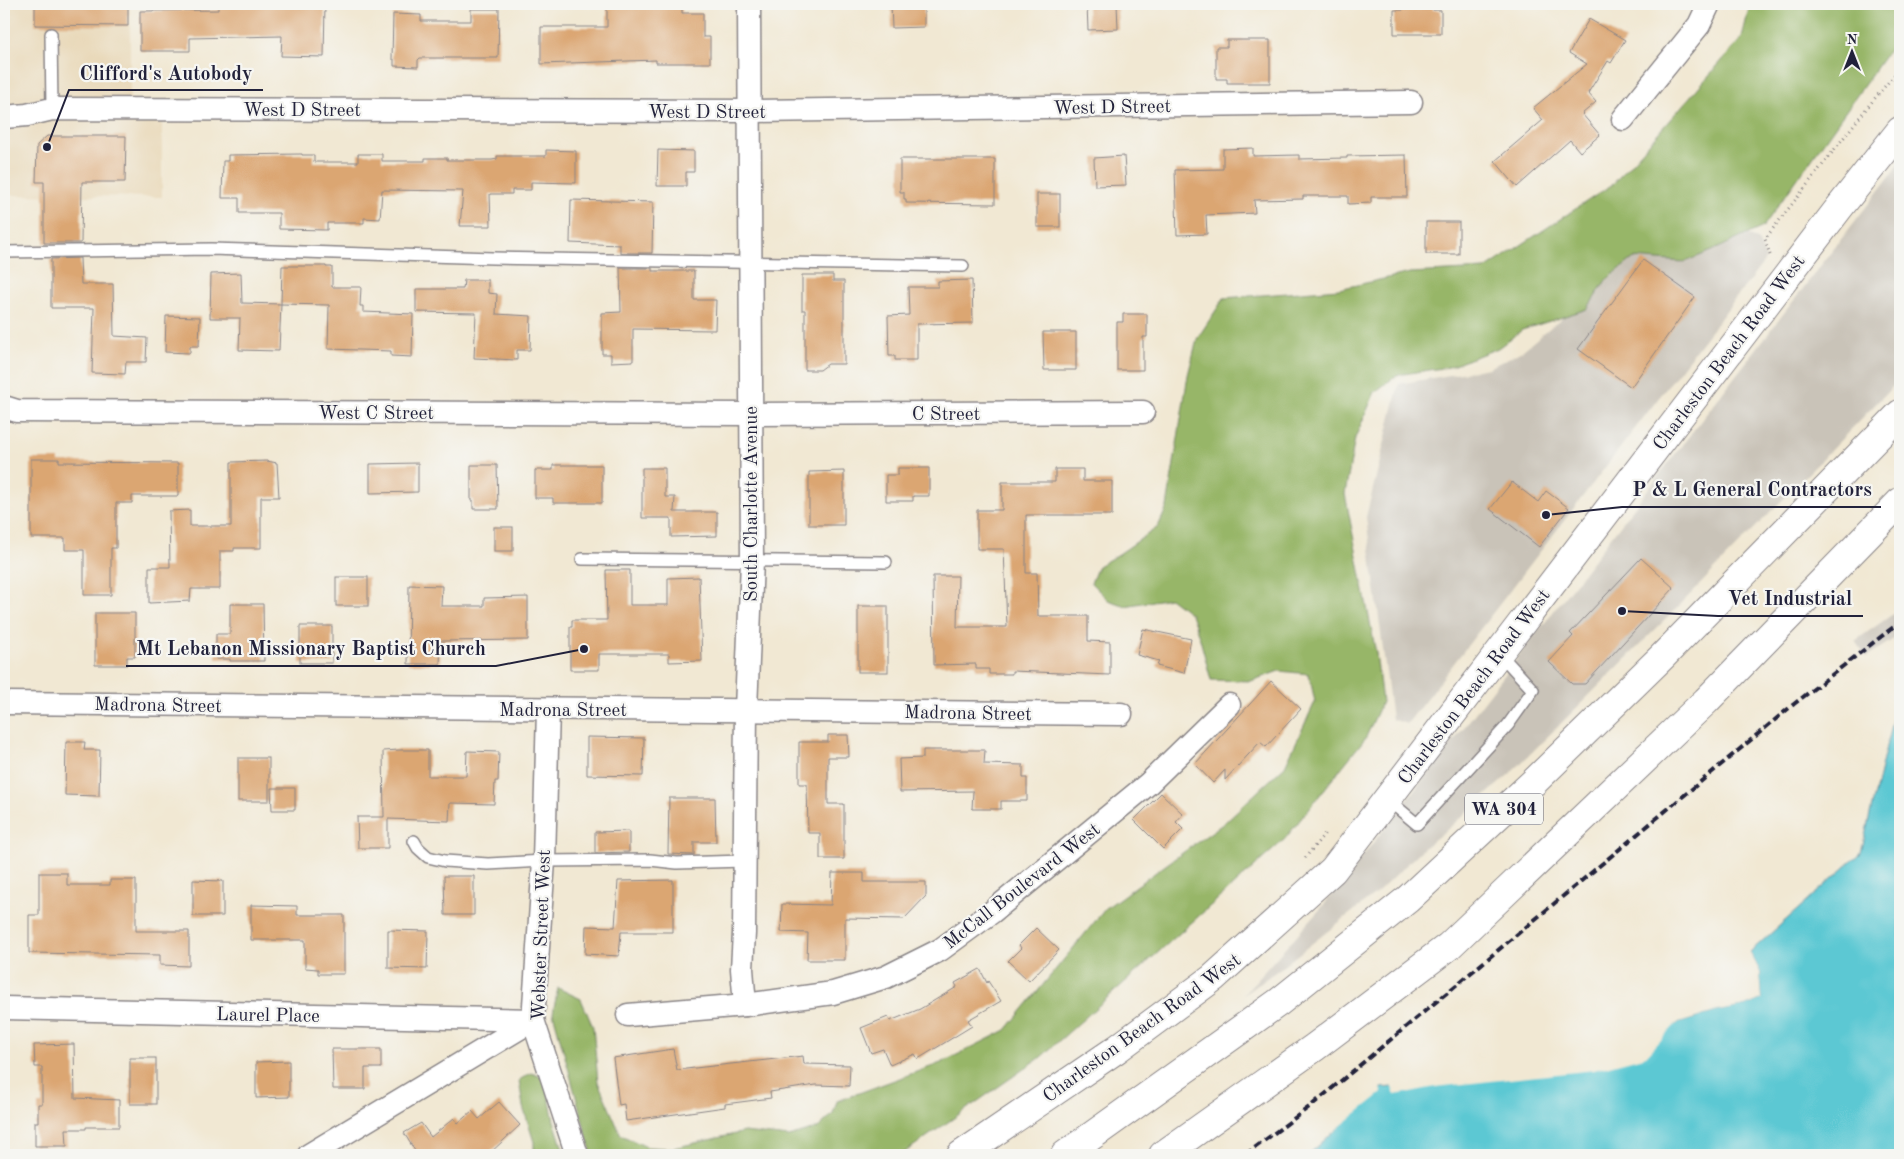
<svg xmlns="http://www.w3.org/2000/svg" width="1904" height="1159" viewBox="0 0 1904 1159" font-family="'Old Standard TT',serif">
<rect width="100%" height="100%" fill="#f6f6f2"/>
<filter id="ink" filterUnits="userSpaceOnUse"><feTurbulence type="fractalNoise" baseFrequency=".02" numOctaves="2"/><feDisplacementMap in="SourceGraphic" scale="10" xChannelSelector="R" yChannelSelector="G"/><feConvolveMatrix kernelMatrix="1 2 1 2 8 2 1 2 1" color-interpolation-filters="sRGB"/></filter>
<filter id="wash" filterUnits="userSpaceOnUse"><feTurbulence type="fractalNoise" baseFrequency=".0096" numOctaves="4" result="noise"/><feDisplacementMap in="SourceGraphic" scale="20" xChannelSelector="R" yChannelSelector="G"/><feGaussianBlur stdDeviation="1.12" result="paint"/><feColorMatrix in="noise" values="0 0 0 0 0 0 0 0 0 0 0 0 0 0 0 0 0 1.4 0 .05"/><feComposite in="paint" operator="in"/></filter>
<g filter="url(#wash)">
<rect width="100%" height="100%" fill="#f1e8d3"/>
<!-- built -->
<g fill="#e9d9ba">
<path d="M4 4H130V107L4 114Z"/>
<path d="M162 111V197L4 195V119Z"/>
</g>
<!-- industrial -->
<g fill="#c9c3b8">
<path d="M1900 163V379L1677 608 1514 770 1449 828 1426 846 1378 892 1278 970 1243 995 1323 906 1445 752Z"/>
<path d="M1748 234 1758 241 1766 259 1407 724 1392 719 1366 517 1399 384 1489 368 1522 351 1634 258 1684 262 1712 251Z"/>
<path d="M1900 609V635L1866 657 1855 641Z"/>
</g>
<!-- forest -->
<g fill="#97b668" stroke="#5c6c52">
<path d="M1750 4H1900V35L1763 227 1712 251 1684 262 1634 258 1606 280 1587 309 1522 330 1498 348 1449 367 1397 375 1375 392 1355 438 1345 494 1376 653 1382 702 1366 737 1284 840 1041 1057 901 1155H592L553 1013 558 988 581 999 593 1027 598 1082 621 1135 647 1147 673 1148 744 1132 789 1137 818 1128 833 1114 837 1101 941 1063 1006 1030 1106 908 1224 823 1285 766 1315 702 1309 674 1279 671 1251 681 1211 680 1200 639 1191 614 1170 598 1125 606 1108 600 1091 583 1098 566 1119 554 1158 527 1167 507 1188 375 1197 339 1224 298 1339 289 1410 273 1485 269 1613 184 1742 38Z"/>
<path d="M531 1073 545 1078 554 1121 565 1155H534V1142L523 1107 519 1080Z"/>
</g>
<!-- water -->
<path fill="#5cc8d3" stroke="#3f7587" d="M1900 687V1155H1308L1382 1088 1559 1070 1676 1024 1718 1011 1745 1006 1762 999 1760 972 1750 952 1861 853Z"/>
<!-- pier -->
<g fill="#f1e8d3">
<path d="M1748 951 1750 952 1760 972 1762 999 1745 1006 1718 1011 1676 1024 1646 1056 1594 1070 1435 1087 1395 1095 1391 1085 1507 1074 1558 1067 1676 1021 1717 1009 1744 1003 1759 997 1757 973Z"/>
<path d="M1381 1086 1382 1093 1313 1148 1380 1087Z"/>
</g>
<g id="blocks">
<!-- building -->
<g fill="#dba672">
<path d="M35 4H128V26L35 25Z"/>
<path d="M218 4H325L324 57 281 56 282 36 190 38V51H140V11L218 10Z"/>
<path d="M607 4H679V6H682V13H703V37H710V63H656V60L541 64V27H607Z"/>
<path d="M891 4H924V27L892 28Z"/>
<path d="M1087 4H1117L1118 29 1088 30Z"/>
<path d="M1403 4H1433V10H1441V34H1394V10H1403Z"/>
<path d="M471 9H499L498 58H420L418 60V67L394 66V59H392L393 14 421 15V21H471Z"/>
<path d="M1589 19 1625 40 1611 63 1608 61 1588 93 1596 102 1582 114 1600 135 1580 152 1570 140 1517 187 1495 161 1543 120 1533 108 1587 64 1569 53Z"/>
<path d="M1227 40H1270V83H1227V79H1216V47H1227Z"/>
<path d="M47 136H126L125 182H82L81 243H44V182H36L37 145Z"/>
<path d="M1253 148V156L1299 155V159L1347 158V156L1406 155 1407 197H1371V203L1348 204V196H1303V199L1254 200 1255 213 1206 215 1207 234 1177 235 1175 170 1223 169V149Z"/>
<path d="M546 150 576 151V183L531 182V190H512V194H490L491 226H460L463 191 382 190 380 219 364 218V223H327V230L279 229V213H239V198H222L223 161H228V155L302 154V155H314V162H358V154H382V161H425V158H447V160H492L497 159V156H546Z"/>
<path d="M658 150 694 151V172H686V186H657Z"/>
<path d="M1124 156 1126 185 1095 186 1094 158Z"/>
<path d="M900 159H995V204L906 203V199H904V192H900Z"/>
<rect x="1037" y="194" width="23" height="33"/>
<path d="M571 200 653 202 652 253H620V245L570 243Z"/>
<rect x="1426" y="222" width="33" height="32"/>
<path d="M80 258 81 284H113L114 336 147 338 146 362H126L125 374 92 373 94 308H51V259Z"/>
<path d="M1643 260 1695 297 1631 387 1578 349Z"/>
<path d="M282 266H326V267H332V287H361L360 306H363V312L413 314 412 357 391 356V351L328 349 329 305 281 304 279 351 239 350 240 318H210L211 274 241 273 242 303 281 304Z"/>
<path d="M620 268H652V271H694V300H716L715 330 633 329V361L611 362V354H602V313L621 312Z"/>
<path d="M802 275H833V281H844V364H828L820 370H805V310H802Z"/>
<path d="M464 280H488V293L497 294 496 314 531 316 530 350H517V360L474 358 476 313 416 312V289H463Z"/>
<path d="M972 280 973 323 917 324V360H895V356H889L888 316 909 315 908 287H938V281Z"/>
<path d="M1123 314H1147V337H1143V370H1117V322H1123Z"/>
<path d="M166 316 200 317 199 346H190V353L165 352Z"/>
<path d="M1043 332H1076V370H1044Z"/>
<path d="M31 459H59V462L178 463V496H132V503H116V548H111V595H84V550H65V538H31Z"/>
<path d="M267 461 277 463 279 497H261V548H234V551H220V589H191L190 601 149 603V567H170L169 511 190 510V526H231V462Z"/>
<path d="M418 463V492L370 493V464Z"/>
<path d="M471 465H497L498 509H473V500H471Z"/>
<path d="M553 465H602V503H553V498H535V470H553Z"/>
<path d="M642 468H665V497H675L674 512H717V536L671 537V518H642Z"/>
<path d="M898 468H929V496H913V501H886V475H898Z"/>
<path d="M1055 469H1083V481H1112V515H1026V573H1037L1038 616H1088V641L1110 642V675L1012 671V674H989V669H976V664L934 665 933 576H958L957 627H1007L1004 549H977V510H1002V482H1055Z"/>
<path d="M844 471V525H809V472Z"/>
<path d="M1512 482 1538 502 1546 491 1569 508 1539 547 1490 509Z"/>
<rect x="494" y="527" width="19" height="24"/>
<path d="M1641 558 1674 588 1585 684H1572L1549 662 1573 636 1570 633Z"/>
<path d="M606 570H630V605H668V578L699 577 702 661 669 662V654H599V670H570V627H572V620H607Z"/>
<rect x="336" y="577" width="32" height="29"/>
<path d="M409 585 442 586 441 606H484V598L528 597V640L441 641 440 664H408Z"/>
<path d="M230 604H263L264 661H230V659H216V634H230Z"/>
<rect x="858" y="606" width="30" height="66"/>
<path d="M95 613H135V657H127V665H95Z"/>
<rect x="300" y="626" width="32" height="37"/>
<path d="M1143 629 1191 639 1184 673 1157 666 1159 661 1137 655Z"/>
<path d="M1271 681 1301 709 1266 747 1260 742 1225 780V770L1213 783 1195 764Z"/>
<path d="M828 735H848L849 757H828V804H844V859H820V833H808L807 784H799V742H828Z"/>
<path d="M587 737 644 738 643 776 587 775Z"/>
<path d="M66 742H85L84 750H100L99 796 65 795Z"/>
<path d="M399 750H428V776H466L467 751 499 752 498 781H495L494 804 450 803 449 821 388 819V848H358L357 817H384L383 751Z"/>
<path d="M923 750H985L984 764 1023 765V778H1027V801H1001V809H972L973 791 900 792 899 759 923 758Z"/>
<rect x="238" y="758" width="31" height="43"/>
<path d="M271 788H295V810H272Z"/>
<path d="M1161 793 1183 814 1176 822 1183 829 1163 849 1134 820Z"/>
<path d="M669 798H715L716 842H694V855L668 854Z"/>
<path d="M629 831V852L595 853V832Z"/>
<path d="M39 873H67V885H110V880H136V931H189V966L160 965V955L29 953V915H39Z"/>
<path d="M832 873H864V882H926V896L904 919 845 918V960H807L808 933 781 932 782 904 831 905Z"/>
<path d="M444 876H474V915H445Z"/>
<path d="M193 880 223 881V916H193Z"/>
<path d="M673 880V932H621L619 956 585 954 586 926 615 927 618 881Z"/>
<path d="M251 905 297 906V915H344V974H318V969L305 968V940H251Z"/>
<path d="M1036 928 1059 950 1029 981 1008 961 1021 948 1019 945Z"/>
<path d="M388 930 428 931 427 969 388 968Z"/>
<path d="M980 969 987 983 988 981 1001 1001 968 1020 972 1026 918 1059 915 1054 890 1065 883 1049 871 1053 861 1028 888 1017 890 1021 920 1009 957 987 955 983Z"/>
<path d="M74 1044 75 1098 119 1100V1127H86V1129H66L67 1146H35V1122H38V1104H42V1067H35L34 1045Z"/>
<path d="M332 1049H381V1068H365V1089H333Z"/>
<path d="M673 1049 677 1070 803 1056 804 1064 850 1065 849 1086 816 1085 770 1092 771 1098 725 1104V1107L626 1121 624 1104 619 1105 613 1058Z"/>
<rect x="130" y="1058" width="26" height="46"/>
<path d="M289 1061V1097L256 1098V1062Z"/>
<path d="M499 1102 520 1125 488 1155H410L415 1151 404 1133 421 1123 431 1137 454 1118 458 1123 472 1111 479 1119Z"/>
</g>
</g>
</g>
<g filter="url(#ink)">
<use href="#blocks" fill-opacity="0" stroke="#8a8587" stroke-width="1"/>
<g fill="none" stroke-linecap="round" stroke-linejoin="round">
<!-- lane casing -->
<g stroke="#8a8587" stroke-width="14">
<g id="lane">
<path d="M51 34 52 109"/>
<path d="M4 252 211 249 493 258 963 266"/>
<path d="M582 559 886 562"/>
<path d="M1387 799 1417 824 1508 725 1533 690 1499 653"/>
<path d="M414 841 418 848 428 857 445 861 488 864 544 861 650 860 677 863 744 861"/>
</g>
</g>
<!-- street casing -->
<g stroke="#8a8587" stroke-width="25">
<g id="street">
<path d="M4 117 27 115 52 109 750 111 1411 102"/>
<path d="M1623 119 1699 25 1709 4"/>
<path d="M4 407 17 411 750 414 1143 412"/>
<path d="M4 703 1121 714"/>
<path d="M548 709 544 861 533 1020 577 1155"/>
<path d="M745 1005 742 969 744 933 746 709 752 561 749 4"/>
<path d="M4 1008 533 1020"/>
<path d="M628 1015 745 1005 833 993 886 977 940 950 992 912 1148 784 1229 705"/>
<path d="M309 1155 533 1020"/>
</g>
</g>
<!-- secondary casing -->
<g stroke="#8a8587" stroke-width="30">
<path id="secondary" d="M961 1155 1117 1049 1213 978 1333 870 1839 208 1900 131"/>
</g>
<!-- highway casing -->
<g stroke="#8a8587" stroke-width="30">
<g id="highway">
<path d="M1065 1155 1279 1002 1408 899 1536 780 1664 655 1900 414"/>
<path d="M1163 1155 1315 1047 1449 946 1706 701 1900 502"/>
</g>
</g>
<!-- path -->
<g stroke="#8a8587" stroke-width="3" stroke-dasharray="1 4" stroke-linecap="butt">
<path d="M1770 255 1765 239 1866 109 1900 68"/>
<path d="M1305 858 1326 832"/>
</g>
<!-- lane -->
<use href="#lane" stroke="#fff" stroke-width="11"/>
<!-- street -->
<use href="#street" stroke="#fff" stroke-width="22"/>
<!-- secondary -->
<use href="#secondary" stroke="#fff" stroke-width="28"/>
<!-- highway -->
<use href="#highway" stroke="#fff" stroke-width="28"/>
<!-- rail -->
<path stroke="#22223b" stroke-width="4" stroke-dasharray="8 4" stroke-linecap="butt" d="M1245 1155 1312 1105 1794 704 1900 622"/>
</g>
</g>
<g text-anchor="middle" stroke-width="4.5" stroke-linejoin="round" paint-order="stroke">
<!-- shield labels -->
<rect fill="#f6f6f2" stroke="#626272" stroke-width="1" x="1465" y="793.5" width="78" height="31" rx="4"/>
<g font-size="18" font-weight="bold" fill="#22223b">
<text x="1504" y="815">WA 304</text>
</g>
<!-- street labels -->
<g font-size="19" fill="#22223b" stroke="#f6f6f2">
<text transform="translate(1112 106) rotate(-1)" y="7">West D Street</text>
<text x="302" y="116">West D Street</text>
<text x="707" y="118">West D Street</text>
<text transform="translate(1728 352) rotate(-53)" y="7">Charleston Beach Road West</text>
<text x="376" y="419">West C Street</text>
<text x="946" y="420">C Street</text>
<text transform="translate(750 504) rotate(-90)" y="7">South Charlotte Avenue</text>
<text transform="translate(1473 686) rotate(-53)" y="7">Charleston Beach Road West</text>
<text transform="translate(158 704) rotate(1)" y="7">Madrona Street</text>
<text x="563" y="716">Madrona Street</text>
<text transform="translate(968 712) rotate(1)" y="7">Madrona Street</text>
<text transform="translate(1021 885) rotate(-38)" y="7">McCall Boulevard West</text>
<text transform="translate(540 935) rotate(-88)" y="7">Webster Street West</text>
<text transform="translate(268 1014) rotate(1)" y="7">Laurel Place</text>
<text transform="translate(1141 1027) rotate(-36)" y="7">Charleston Beach Road West</text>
</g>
</g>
<!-- callouts -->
<path fill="none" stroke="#22223b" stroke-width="2" d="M47 147L69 90H263M1546 515L1622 507H1881M1622 611L1718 616H1863M584 649L496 666H126"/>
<g fill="#22223b" stroke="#f6f6f2" stroke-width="2">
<circle cx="47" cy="147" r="5"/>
<circle cx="1546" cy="515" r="5"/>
<circle cx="1622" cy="611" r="5"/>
<circle cx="584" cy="649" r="5"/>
</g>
<g font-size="20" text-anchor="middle" font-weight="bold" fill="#22223b" stroke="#f6f6f2" stroke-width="4.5" stroke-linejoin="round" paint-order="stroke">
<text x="166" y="80">Clifford's Autobody</text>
<text x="1752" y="496">P &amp; L General Contractors</text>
<text x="1790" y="605">Vet Industrial</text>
<text x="311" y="655">Mt Lebanon Missionary Baptist Church</text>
</g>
<!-- margin -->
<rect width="1904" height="1159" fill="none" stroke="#f6f6f2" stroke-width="20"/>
<!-- north arrow -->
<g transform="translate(1852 52)" stroke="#f6f6f2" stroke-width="4" paint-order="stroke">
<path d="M0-4L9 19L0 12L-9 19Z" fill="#22223b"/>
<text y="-8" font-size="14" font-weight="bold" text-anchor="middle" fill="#22223b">N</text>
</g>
</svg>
